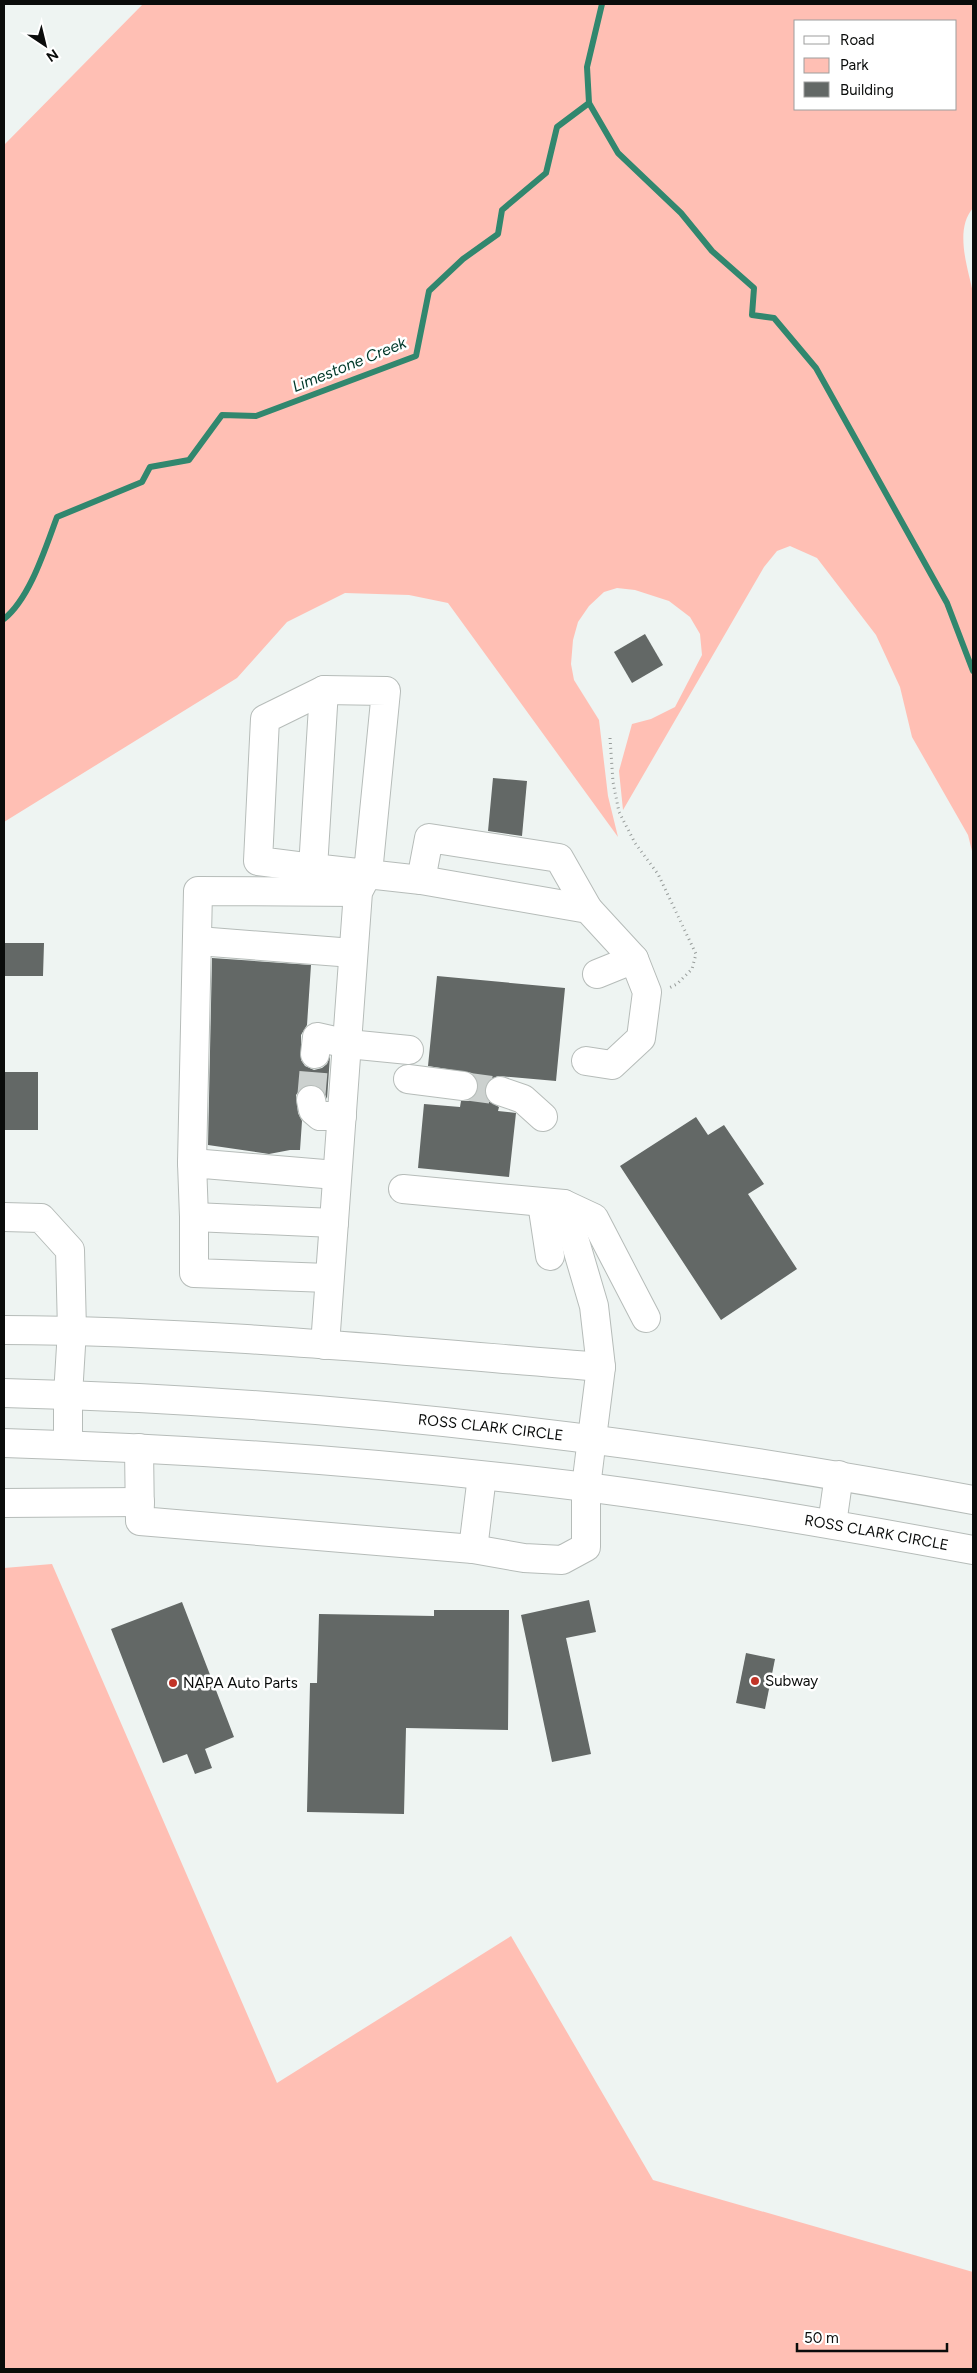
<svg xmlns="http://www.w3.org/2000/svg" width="977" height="2373" viewBox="0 0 977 2373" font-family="Figtree,sans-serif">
<rect width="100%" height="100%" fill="#eef4f2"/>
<!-- green -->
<g fill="#ffbfb4" fill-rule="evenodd">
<path d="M143 4H973V208C954 230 968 268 973 293V855L968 835 912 737 900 687 876 635 817 558 790 546 777 551 764 567 623 810 619 771 632 724 651 719 675 707 702 655 700 634 690 617 669 601 635 590 617 588 604 592 589 606 578 622 573 640 571 664 574 680 599 720 608 796 618 837 448 603 409 595 345 593 287 622 237 678 4 822V145ZM796 21H956V109H796Z"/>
<path d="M52 1564 277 2083 511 1936 653 2180 973 2272V2369H4V1568Z"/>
</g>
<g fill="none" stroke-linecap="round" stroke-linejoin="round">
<!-- stream -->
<g stroke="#31876e" stroke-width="6">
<path d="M589 103 618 153 681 213 712 251 754 288 752 315 774 318 816 368 947 603 973 671"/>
<path d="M4 619C30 598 45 549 57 517L142 482 150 467 189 460 222 415 256 416 416 356 429 291 463 259 498 234 502 210 546 173 557 127 589 103 587 67 602 4"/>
</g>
</g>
<!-- building -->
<g fill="#636866">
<path d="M645 634 663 665 632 683 614 652Z"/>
<path d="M493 778 527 781 522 836 488 831Z"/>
<path d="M4 943H44L43 976H4Z"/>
<path d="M212 958 311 965 307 1025 301 1035V1060L305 1066 314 1070 322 1068 327 1064 330 1056 327 1099 323 1090 316 1085H307L301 1088 296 1095 298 1113 302 1121 300 1150H290L269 1154 208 1145Z"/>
<path d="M437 976 565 988 556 1081 498 1076 489 1080 485 1086V1093L488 1101 499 1107 498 1111 516 1113 509 1177 418 1168 424 1104 460 1107 461 1101H469L475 1096 478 1087 477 1080 472 1073 428 1066Z"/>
<rect x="4" y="1072" width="34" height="58"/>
<path d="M696 1117 708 1135 724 1125 764 1184 748 1194 797 1269 721 1320 620 1166Z"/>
<path d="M589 1600 596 1632 566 1638 591 1754 552 1762 521 1615Z"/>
<path d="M182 1602 234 1737 205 1749 212 1768 195 1774 187 1754 163 1763 111 1629Z"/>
<path d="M434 1610H509L508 1730 406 1728 404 1814 307 1812 310 1683H317L319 1614 434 1616Z"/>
<path d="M746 1653 775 1659 765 1709 736 1703Z"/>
</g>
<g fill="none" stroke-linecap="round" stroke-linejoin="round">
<!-- minor-tunnel -->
<g stroke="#ccd1cf" stroke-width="28" stroke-dasharray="28 14" stroke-linecap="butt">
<path d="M463 1086 500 1091"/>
<path d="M311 1100 315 1054"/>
</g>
<!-- minor casing -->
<g stroke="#b6bcb9" stroke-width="30">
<g id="minor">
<path d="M313 868 258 861 265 719 324 690"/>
<path d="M421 880 429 838 559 858 588 909"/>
<path d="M198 941 353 953"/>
<path d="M597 974 634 959"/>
<path d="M315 1054 317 1037 348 1044 409 1050"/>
<path d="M408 1079 463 1086"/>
<path d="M500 1091 523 1099 543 1117"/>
<path d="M311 1100 313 1110 320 1116H342"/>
<path d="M192 1163 198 891 358 892"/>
<path d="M403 1189 564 1204 594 1306 601 1367 592 1438"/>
<path d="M542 1203 550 1256"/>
<path d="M564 1204 594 1218 646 1318"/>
<path d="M4 1217 41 1218 70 1250 72 1330 68 1395"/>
<path d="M194 1217 334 1223"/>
<path d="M328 1278 194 1273V1217L192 1163 336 1175"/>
<path d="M4 1330C204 1331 402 1351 601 1367"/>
<path d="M325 1345 358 892 368 873 386 691 324 690 313 868 421 880 588 909 634 959 647 992 641 1038 612 1065 586 1061"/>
<path d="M139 1448 140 1521 473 1549 524 1558 562 1560 586 1547V1487"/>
<path d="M4 1503 140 1502"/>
<path d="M473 1549 482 1476"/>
</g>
</g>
<!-- highway casing -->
<g stroke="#b6bcb9" stroke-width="30">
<g id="highway">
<path id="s1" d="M4 1393C329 1401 653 1440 973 1500"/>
<path d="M68 1395V1445"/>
<path id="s2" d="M4 1443C198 1449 393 1463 586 1487 716 1504 845 1526 973 1550"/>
<path d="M586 1487 592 1438"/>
<path d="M832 1524 839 1475"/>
</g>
</g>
<!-- path -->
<path stroke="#979c9a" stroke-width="3" stroke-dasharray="1 4" stroke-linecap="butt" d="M610 738 613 782 619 812 635 843 658 874 696 954 692 969 677 984 669 988"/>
<!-- minor -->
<use href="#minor" stroke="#fff" stroke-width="28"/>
<!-- highway -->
<use href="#highway" stroke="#fff" stroke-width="28"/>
</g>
<!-- markers -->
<g fill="#c13427" stroke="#fff" stroke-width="2">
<circle cx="755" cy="1681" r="5"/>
<circle cx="173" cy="1683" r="5"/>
</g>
<g text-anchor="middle" stroke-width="5" stroke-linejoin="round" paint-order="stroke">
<!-- street labels -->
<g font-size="15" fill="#0a0c0b" stroke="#fff">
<text dy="5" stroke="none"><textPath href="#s1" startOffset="488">ROSS CLARK CIRCLE</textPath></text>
<text dy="5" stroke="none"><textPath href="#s2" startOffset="878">ROSS CLARK CIRCLE</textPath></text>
</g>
<!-- poi labels -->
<g font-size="15" fill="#0a0c0b" stroke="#fff" text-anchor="start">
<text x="765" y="1686">Subway</text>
<text x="183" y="1688">NAPA Auto Parts</text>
</g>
<!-- water labels -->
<g font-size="16" font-style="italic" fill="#003829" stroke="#fff">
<text transform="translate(349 364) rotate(-22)" y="6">Limestone Creek</text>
</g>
</g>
<!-- border -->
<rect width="977" height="2373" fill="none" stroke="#0a0c0b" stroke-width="10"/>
<!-- legend -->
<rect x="794" y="20" width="162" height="90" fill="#ffffff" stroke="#9d9e9d"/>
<rect x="804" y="36" width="25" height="8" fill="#ffffff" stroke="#9d9e9d"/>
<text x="840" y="45" font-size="15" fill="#0a0c0b">Road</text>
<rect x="804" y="58" width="25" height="15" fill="#ffbfb4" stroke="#9d9e9d"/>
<text x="840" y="70" font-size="15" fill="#0a0c0b">Park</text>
<rect x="804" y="82" width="25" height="15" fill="#636866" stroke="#9d9e9d"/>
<text x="840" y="95" font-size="15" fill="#0a0c0b">Building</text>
<!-- north arrow -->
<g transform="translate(45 45) rotate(145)" stroke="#ffffff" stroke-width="4" paint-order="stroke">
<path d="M0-4L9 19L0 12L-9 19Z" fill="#0a0c0b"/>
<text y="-8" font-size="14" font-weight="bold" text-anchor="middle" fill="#0a0c0b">N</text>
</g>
<!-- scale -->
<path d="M797 2343v8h150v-8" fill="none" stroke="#0a0c0b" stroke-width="2.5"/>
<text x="804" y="2343" font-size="15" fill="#0a0c0b" stroke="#ffffff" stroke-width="4" paint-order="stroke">50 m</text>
</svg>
